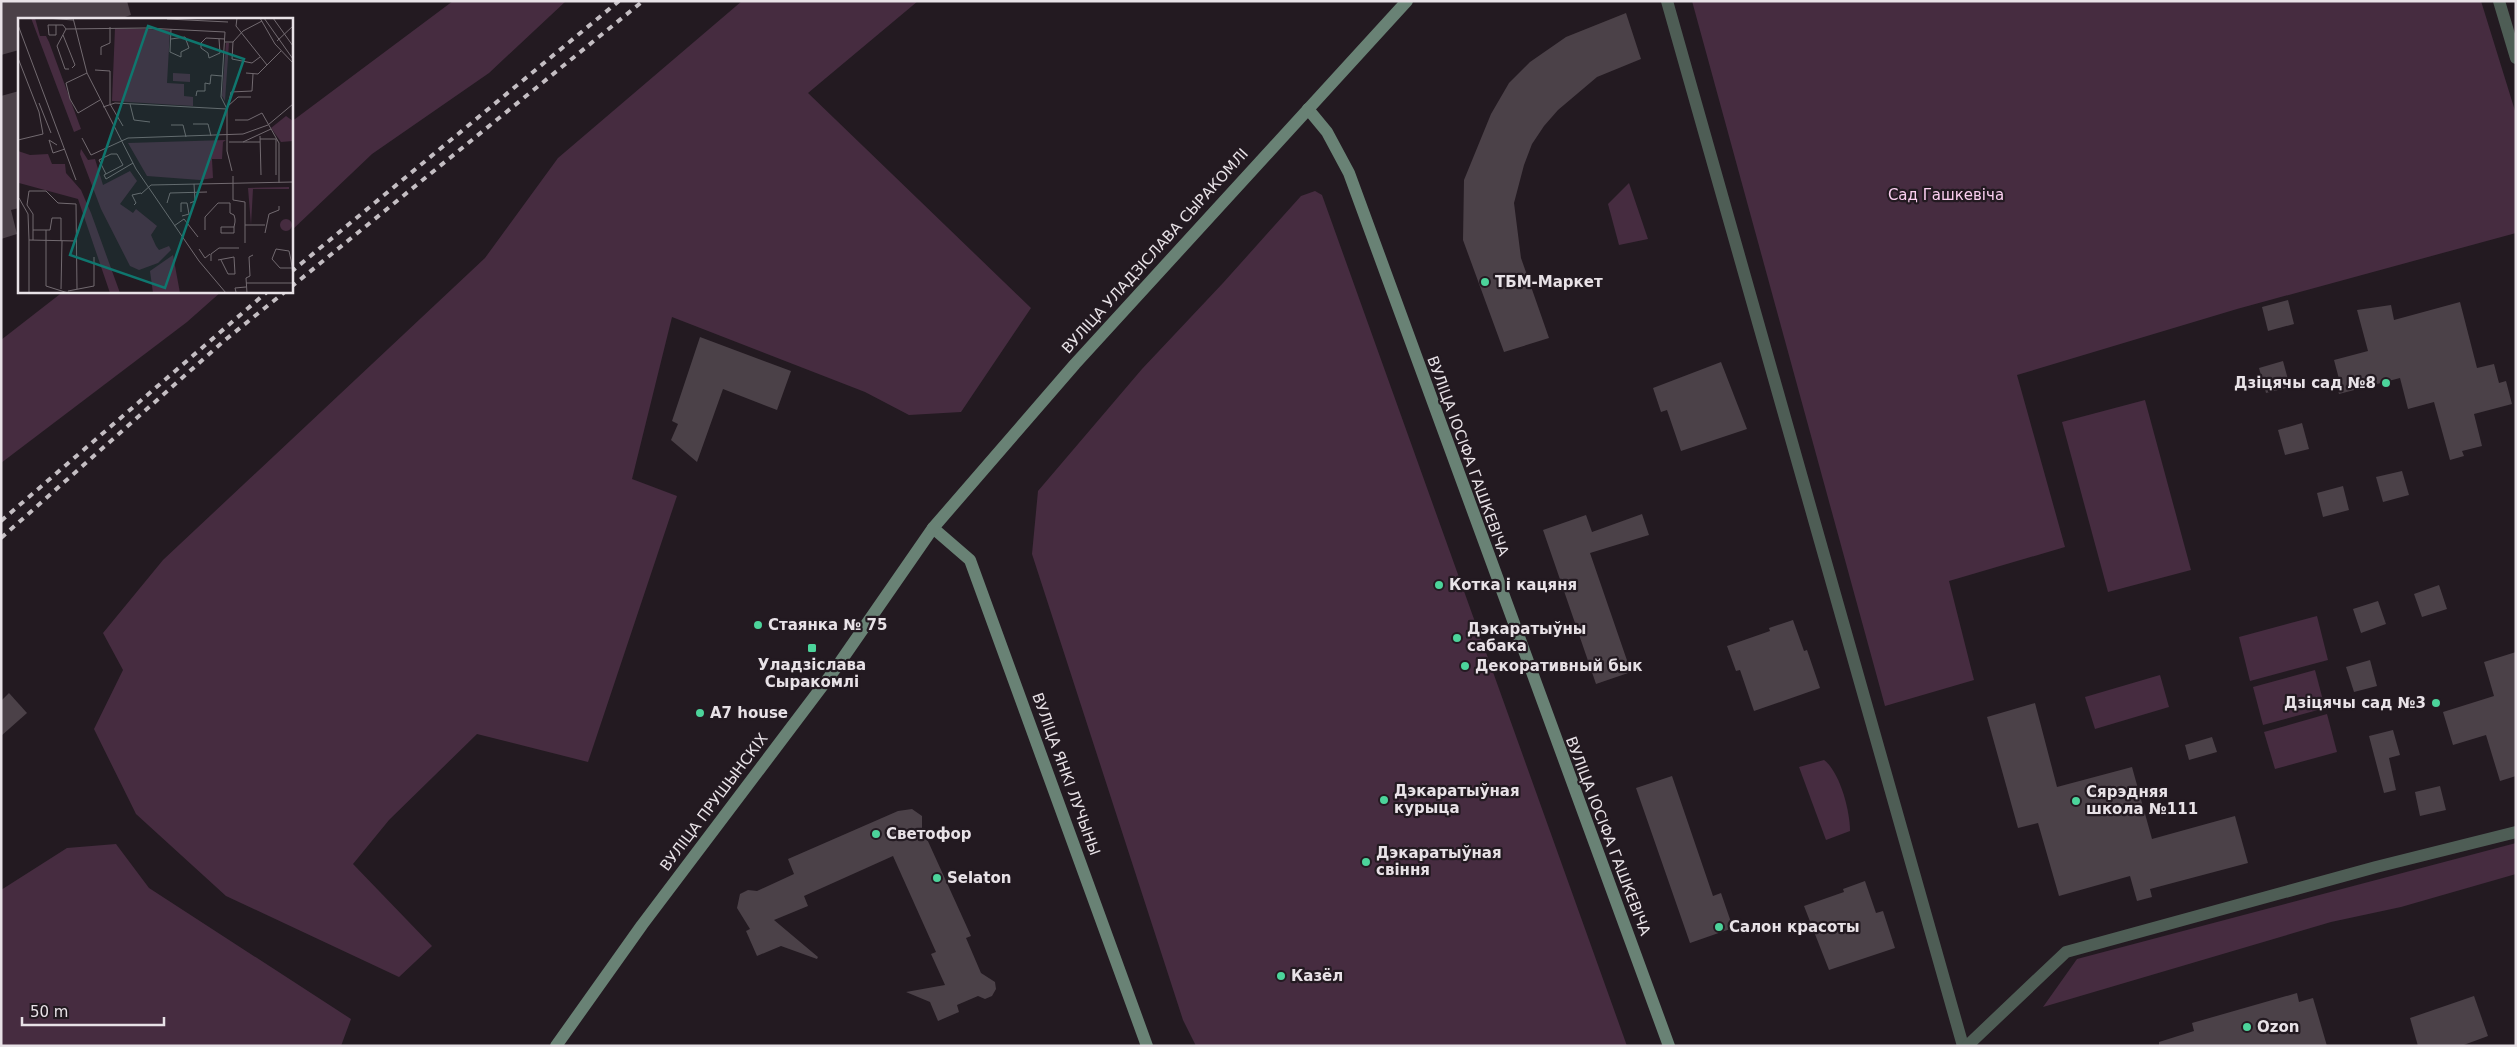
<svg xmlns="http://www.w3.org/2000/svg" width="2517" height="1047" viewBox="0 0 2517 1047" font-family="'DejaVu Sans',sans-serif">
<rect width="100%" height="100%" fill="#231a21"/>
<!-- green -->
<g fill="#462c40">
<path d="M453 1H566L489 73 372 154 291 231V122Z"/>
<path d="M742 1H918L808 93 1031 308 961 412 909 415 865 392 672 317 632 479 677 496 588 762 477 734 389 820 353 864 432 946 399 977 226 896 136 814 94 729 123 670 103 633 163 560 485 258 558 158Z"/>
<path d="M1692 1H2481L2516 114V233L2237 309 2017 375 2065 547 1949 581 1974 680 1885 706Z"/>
<path d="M1629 183 1648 239 1619 245 1608 204Z"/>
<path d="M1315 191 1322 195 1627 1046H1196L1183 1020 1032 554 1038 491 1142 369 1223 283 1301 196Z"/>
<path d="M64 291H222L187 322 1 463V340Z"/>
<path d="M2145 400 2191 570 2108 592 2062 422Z"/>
<path d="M2317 616 2328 660 2250 681 2239 637Z"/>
<path d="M2315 670 2325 708 2263 725 2253 687Z"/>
<path d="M2160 675 2169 707 2095 729 2085 697Z"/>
<path d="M2327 714 2337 752 2275 769 2264 732Z"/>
<path d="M1824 760C1840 772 1850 811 1850 831L1826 840 1799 767Z"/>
<path d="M2516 843V874L2401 907 2331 922 2043 1007 2077 959Z"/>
<path d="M116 844 149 888 351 1019 341 1046H1V890L67 848Z"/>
</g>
<!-- building -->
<g fill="#4b4148">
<path d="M1 1H127L131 15 119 19H19V50L1 55Z"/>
<path d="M1626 13 1641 59 1597 77 1558 110 1544 126 1532 144 1524 165 1514 203 1521 258 1549 338 1504 352 1463 240 1464 180 1491 114 1509 83 1530 62 1566 37Z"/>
<path d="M19 91V208L11 210 17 234 1 239V96Z"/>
<path d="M2288 300 2294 324 2268 331 2262 307Z"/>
<path d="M2460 302 2477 368 2494 364 2499 383 2506 381 2512 404 2474 414 2482 446 2462 451 2464 456 2450 460 2434 402 2408 409 2400 378 2339 394 2335 380 2339 379 2334 360 2368 351 2357 310 2391 305 2394 320Z"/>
<path d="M700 337 791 371 777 410 723 389 697 462 671 440 678 424 672 421Z"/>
<path d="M2283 361 2290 387 2266 393 2259 368Z"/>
<path d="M1721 362 1747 429 1681 451 1667 410 1661 412 1653 388Z"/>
<path d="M2302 423 2309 449 2285 455 2278 430Z"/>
<path d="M2402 471 2409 495 2383 502 2376 477Z"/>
<path d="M2343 486 2349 510 2323 517 2317 493Z"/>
<path d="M1642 514 1649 535 1590 553 1631 672 1596 684 1543 530 1586 515 1592 532Z"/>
<path d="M2439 585 2447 609 2422 617 2414 594Z"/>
<path d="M2378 601 2386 624 2361 633 2353 609Z"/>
<path d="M1793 620 1804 651 1807 650 1820 688 1754 711 1740 670 1736 671 1727 646 1770 631 1769 628Z"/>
<path d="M2516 652V776L2500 781 2486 735 2453 745 2443 712 2494 696 2484 662Z"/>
<path d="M2370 660 2377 686 2354 692 2346 667Z"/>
<path d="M9 693 27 713 1 736V701Z"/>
<path d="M2035 703 2057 787 2132 767 2152 839 2235 816 2248 863 2150 889 2152 897 2137 901 2130 876 2059 896 2038 823 2018 828 1987 717Z"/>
<path d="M2393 730 2400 755 2389 758 2396 790 2384 793 2369 736Z"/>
<path d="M2212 737 2217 752 2189 760 2185 745Z"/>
<path d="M1672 776 1713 896 1721 893 1733 928 1690 943 1636 788Z"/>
<path d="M2440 786 2446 810 2420 816 2415 792Z"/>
<path d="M912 809 922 816V828L971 936 966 938 981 973 995 982 996 989 992 996 985 999 978 996 957 1005 959 1012 938 1021 930 1002 906 992 945 985 931 954 936 952 893 856 804 896 808 906 774 920 818 957 817 959 781 946 757 956 746 931 750 929 737 908 740 894 748 890 757 891 794 874 788 859 898 811Z"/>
<path d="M1865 881 1876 913 1883 911 1895 948 1829 970 1804 906 1844 892 1843 889Z"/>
<path d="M2297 993 2299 1002 2313 998 2327 1046H2159V1042L2194 1031 2192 1023Z"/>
<path d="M2474 996 2488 1036 2461 1046H2418L2410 1018Z"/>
</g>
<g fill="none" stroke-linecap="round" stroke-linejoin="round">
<!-- street -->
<g stroke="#4e5d55" stroke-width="12">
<path d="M1667 1 1963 1046"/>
<path d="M2499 1 2516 58"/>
<path d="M1967 1046 2066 952 2376 867 2516 832"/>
</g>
<!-- secondary -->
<g stroke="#698275" stroke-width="12">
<path d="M1308 109 1327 132 1349 173 1669 1046"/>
<path d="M933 528 970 560 1147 1046"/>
<path d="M556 1046 642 925 836 668 933 528 1075 364 1407 1"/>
</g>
<!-- rail -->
<g stroke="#c4bec3" stroke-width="4" stroke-dasharray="6 6" stroke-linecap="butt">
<path d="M291 272 619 1"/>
<path d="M291 287 643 1"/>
<path d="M1 521 268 291"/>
<path d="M1 538 225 340 286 291"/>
</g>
</g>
<!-- markers -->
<g fill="#4cd49b" stroke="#231a21" stroke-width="2">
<circle cx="1485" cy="282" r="5"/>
<circle cx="2386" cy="383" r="5"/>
<circle cx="1439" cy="585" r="5"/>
<circle cx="758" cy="625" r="5"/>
<circle cx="1457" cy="638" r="5"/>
<rect x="807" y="643" width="10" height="10" rx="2.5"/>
<circle cx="1465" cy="666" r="5"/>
<circle cx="2436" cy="703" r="5"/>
<circle cx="700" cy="713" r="5"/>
<circle cx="1384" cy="800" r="5"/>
<circle cx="2076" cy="801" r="5"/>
<circle cx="876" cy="834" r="5"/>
<circle cx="1366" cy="862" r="5"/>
<circle cx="937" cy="878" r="5"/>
<circle cx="1719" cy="927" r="5"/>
<circle cx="1281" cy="976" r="5"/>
<circle cx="2247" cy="1027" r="5"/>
</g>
<g text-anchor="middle" stroke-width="4.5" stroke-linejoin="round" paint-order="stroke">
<!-- park labels -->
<g font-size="15" fill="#fbcff0" stroke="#231a21">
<text x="1946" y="200">Сад Гашкевіча</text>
</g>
<!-- street labels -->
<g font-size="15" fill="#e8e2e7" stroke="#231a21">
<text transform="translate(1155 251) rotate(-48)" y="5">ВУЛІЦА УЛАДЗІСЛАВА СЫРАКОМЛІ</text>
<text transform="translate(1468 456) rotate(70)" y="5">ВУЛІЦА ІОСІФА ГАШКЕВІЧА</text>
<text transform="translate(1066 774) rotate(70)" y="5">ВУЛІЦА ЯНКІ ЛУЧЫНЫ</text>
<text transform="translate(714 802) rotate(-53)" y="5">ВУЛІЦА ПРУШЫНСКІХ</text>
<text transform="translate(1608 836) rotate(69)" y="5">ВУЛІЦА ІОСІФА ГАШКЕВІЧА</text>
</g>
<!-- poi labels -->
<g font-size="15" font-weight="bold" fill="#e8e2e7" stroke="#231a21" text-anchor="start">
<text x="1495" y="287">ТБМ-Маркет</text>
<text x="2376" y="388" text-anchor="end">Дзіцячы сад №8</text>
<text x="1449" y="590">Котка і кацяня</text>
<text x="768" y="630">Стаянка № 75</text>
<text x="1467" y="634">Дэкаратыўны<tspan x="1467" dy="17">сабака</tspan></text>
<text x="812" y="670" text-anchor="middle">Уладзіслава<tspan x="812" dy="17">Сыракомлі</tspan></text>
<text x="1475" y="671">Декоративный бык</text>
<text x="2426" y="708" text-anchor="end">Дзіцячы сад №3</text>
<text x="710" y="718">A7 house</text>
<text x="1394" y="796">Дэкаратыўная<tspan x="1394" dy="17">курыца</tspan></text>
<text x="2086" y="797">Сярэдняя<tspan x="2086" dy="17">школа №111</tspan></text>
<text x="886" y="839">Светофор</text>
<text x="1376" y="858">Дэкаратыўная<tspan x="1376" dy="17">свіння</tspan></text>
<text x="947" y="883">Selaton</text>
<text x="1729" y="932">Салон красоты</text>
<text x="1291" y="981">Казёл</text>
<text x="2257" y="1032">Ozon</text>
</g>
</g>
<!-- overview -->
<g transform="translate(18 18)">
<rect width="275" height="275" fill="#231a21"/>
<path d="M13 0H17L22 18H28L31 24 63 111 56 114ZM97 10 152 12 149 65 166 66V78L175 79V88L94 83ZM208 25H211L207 83 204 78ZM155 55 172 56V64L155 63ZM268 98 275 103V123L263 124 253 110ZM208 122 205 124 204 141H194L195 160 182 162 129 158 110 125ZM63 131 70 142 77 141 85 167 112 153 119 163 102 186 115 195 118 191 139 208 133 217 138 228 141 232 151 228 153 232 140 245 121 252 112 248 83 191 62 136ZM0 133 12 137 30 136 34 146H47L48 155 63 172 73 195 102 275H92L60 181 1 165ZM230 170 271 169V171H235L233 207ZM262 207a6 6 0 1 1 12 0a6 6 0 1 1-12 0ZM155 237 162 275H135L132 253Z" fill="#462c40"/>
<path fill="none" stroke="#726a70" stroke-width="1" d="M28 0 55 2M55 0 69 55 118 151 181 243 208 275M219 0 218 8 249 47M242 0 257 26 275 45M246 0 275 41M255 0 275 28M149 1 210 4M0 7 58 162M38 7V17H31L30 7H45L48 11 127 10 207 14 203 79 209 91V133L214 153M48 11 39 28 47 51H51M45 17 57 47 54 50M153 21 167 19 171 30 163 34V39L152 34 153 11M201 21 202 35 191 40 190 35 183 30V25L188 20 207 21M259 23 275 8M207 24H215L225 13 244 3M215 24 214 41 234 45 242 39M83 37V29L92 25V9M0 40 21 94 25 116 0 122M77 52 92 53V86L105 108M69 55 48 65 52 81 60 95 82 82M228 55 240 56 263 33M178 78 179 73H187V65L192 66 193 57 204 58M21 85 33 115M112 86 116 102 132 104M210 88 213 74 234 73 235 56M210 88 220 79H233M85 89 97 85 209 91M217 102H230L244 95 261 125V165M175 106H190L193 118M153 107H165L168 119M242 118 243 157M64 120 73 137 110 120 225 116 250 107 275 86M242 121H258V157M211 124H242M225 124 253 111M39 127 31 122 35 135 47 131M88 156 81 142 93 136H99L105 147 86 157 88 161 115 145M215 158V182L227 184V225M123 176 133 167 275 164M1 180 10 196 11 222 59 223M149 185 152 175 189 174M172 185 177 183 176 166M212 185V195L216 197 217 201V204L216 209V215H203V209H216M116 187 118 185 114 177 123 175M163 194V185H169L171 196 164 198M227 207H247M156 208 166 201 180 219M15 212H32L34 200H43V223M28 212V268L50 275M187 212V199L200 185H212M247 215 251 196 261 192V188M15 222V196L9 187 11 173H28L40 185 58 186 59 271M181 231 187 240 192 236M200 242 216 239 217 256H210L203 242M193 243V236L201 230H221M274 250H262L254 241 258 231 271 233 273 242 275 258M228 265H275M43 271 44 223M50 273 76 268V239M218 274 217 270 228 269M11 275V222M229 275 228 260 232 258 231 239 235 237"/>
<path fill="#0f766e" fill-opacity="0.15" stroke="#0f766e" stroke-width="2.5" d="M130 8 226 41 147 270 52 237Z"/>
<rect width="275" height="275" fill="none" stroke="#e8e2e7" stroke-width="2.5"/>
</g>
<!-- border -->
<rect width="2517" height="1047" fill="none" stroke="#e8e2e7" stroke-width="5"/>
<!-- scale -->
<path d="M22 1017v8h142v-8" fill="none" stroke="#e8e2e7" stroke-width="2.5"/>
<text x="30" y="1017" font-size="15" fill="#e8e2e7" stroke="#231a21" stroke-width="4" paint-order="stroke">50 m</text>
</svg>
